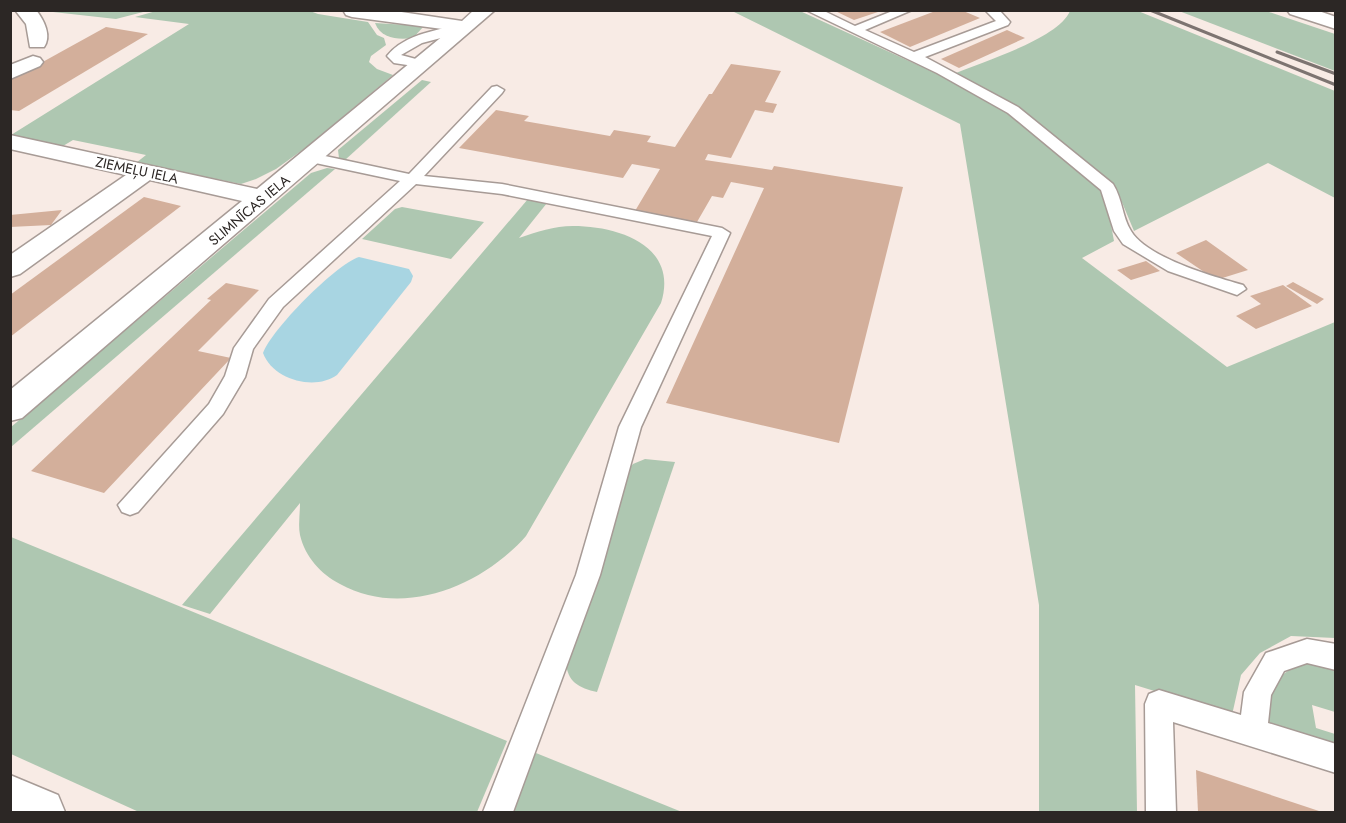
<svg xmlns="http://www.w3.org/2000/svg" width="1346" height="823" viewBox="0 0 1346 823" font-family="Jost,sans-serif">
<rect width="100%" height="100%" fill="#f8ebe5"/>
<!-- green -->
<g fill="#aec7b1">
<path d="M44 11H147L116 19Z"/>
<path d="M156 11H310L318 14 368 22 377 35 384 38 386 45 371 56 369 62 377 69 393 75 308 146 276 169 256 179 241 184 136 163 146 155 73 140 63 146 11 135 189 24 135 17Z"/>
<path d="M732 11H800L944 77 1014 115 1094 182 1106 198 1114 241 1082 258 1227 367 1335 322V638L1291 636 1260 653 1241 675 1232 715 1135 685 1137 812H1039V605L960 124Z"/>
<path d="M1070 11H1138L1335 91V198L1268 163 1134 231 1116 188 1020 111 956 73C984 61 1058 39 1070 11Z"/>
<path d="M1179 11H1266L1335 34V71Z"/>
<path d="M375 23 424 26 413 38C399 40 381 39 375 23Z"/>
<path d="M422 80 431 82 345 160 339 158 338 150Z"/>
<path d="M327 168 335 169 11 447V427L311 173Z"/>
<path d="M528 199 547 203 519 238C537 232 554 226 573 226 619 226 679 246 661 303L526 536C482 586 403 619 340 584 321 574 305 557 300 535 298 525 300 514 300 503L210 614 182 605Z"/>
<path d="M402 207 473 220 484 222 451 259 362 239 395 209Z"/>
<path d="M645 459 675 462 597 692C579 688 567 682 566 662L626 472 633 464Z"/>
<path d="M11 537 507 741 477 812H139L11 754Z"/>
<path d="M1315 662H1335V712L1312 705 1316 728 1335 734V747L1264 725C1269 689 1276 667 1315 662Z"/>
<path d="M531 751 682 812H509Z"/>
</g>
<!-- water -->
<path fill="#a8d5e2" d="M359 257 409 269 413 276 411 282 337 375C315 391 273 380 263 353 271 330 336 264 359 257Z"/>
<!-- building -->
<g fill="#d3af9b">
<path d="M833 10H881V11L854 20Z"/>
<path d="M938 10H961L980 18 910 47 880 32Z"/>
<path d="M106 27 148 34 19 111 10 110V80Z"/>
<path d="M1007 30 1025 38 959 68 941 59Z"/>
<path d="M731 64 781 71 765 102 777 104 773 113 755 110 731 158 708 154 705 160 772 170 774 166 903 187 839 443 666 403 764 188 731 182 723 198 712 196 697 222 635 211 660 169 632 164 623 178 459 148 496 110 529 116 524 121 610 136 614 130 651 136 647 142 675 147 709 94H712Z"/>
<path d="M144 197 181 206 10 337V295Z"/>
<path d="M62 210 51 225 10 227V215Z"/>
<path d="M1206 240 1248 270 1216 280 1176 253Z"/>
<path d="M1146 261 1160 271 1131 280 1117 270Z"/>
<path d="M1293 282 1324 299 1317 304 1286 286Z"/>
<path d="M226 283 259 290 198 351 231 358 104 493 31 471 211 300 207 299Z"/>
<path d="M1283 285 1312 306 1256 329 1236 316 1261 304 1250 296Z"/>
<path d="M1196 770 1322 812H1198Z"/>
</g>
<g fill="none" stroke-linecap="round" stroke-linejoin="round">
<!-- lane casing -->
<g stroke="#a79b96" stroke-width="3">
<g id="lane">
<path d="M806 10H822L855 26 895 10H912L865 30 914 52 996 21 985 10 1000 11 1010 22 1008 25 925 57 1018 107 1113 184C1123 200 1122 217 1131 231 1147 258 1215 277 1243 285L1246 289 1237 295 1168 271 1123 244 1114 231 1101 190 1008 113 937 73Z"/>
<path d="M467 23 471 24V30L422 43 401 55 427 62V68L394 63 387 56C405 33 440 30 467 23Z"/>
<path d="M497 86 504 90 502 93 424 176 502 184 722 228 730 233 641 427 600 575 513 812H483L576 575 619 427 712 236 502 194 416 184 283 307 253 349 245 377 223 414 138 512 130 515 122 512 118 505 209 404 225 376 234 348 269 299 400 181 306 161 303 158 306 155 311 153 409 174 492 87Z"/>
<path d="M1307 639 1336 644V670L1307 663 1284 671 1271 695 1268 723 1336 744V773L1173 722 1176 812H1146L1145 704 1149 694 1159 690 1241 715 1244 692 1266 653Z"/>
</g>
</g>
<!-- street casing -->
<g stroke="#a79b96" stroke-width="3">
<g id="street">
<path d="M15 10H36C44 20 52 36 44 47H30L26 24Z"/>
<path d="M343 10H388L462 21 474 10H495L22 418 10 421V390L242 201 150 180 20 274 10 277V255L126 175 10 149V135L257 189 450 30 352 17 346 15Z"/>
<path d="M33 56 40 58 43 62 40 66 10 79V65Z"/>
<path d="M10 775 58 795 65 812H10Z"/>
</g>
</g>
<!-- highway casing -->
<g stroke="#a79b96" stroke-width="3">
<path id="highway" d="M1287 10H1316L1336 17V29L1290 14Z"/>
</g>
<!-- lane -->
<use href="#lane" fill="#fff" fill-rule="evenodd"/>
<!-- street -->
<use href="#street" fill="#fff" fill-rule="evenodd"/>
<!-- highway -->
<use href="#highway" fill="#fff" fill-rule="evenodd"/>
<!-- rail -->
<g stroke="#7d7471" stroke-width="3">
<path d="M1150 10 1336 85"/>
<path d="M1277 52 1336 74"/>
</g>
</g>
<g text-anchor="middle" stroke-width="4.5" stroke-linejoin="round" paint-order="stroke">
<!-- far-street labels -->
<g font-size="14" fill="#2c2725" stroke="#fff">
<text transform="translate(137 170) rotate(12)" y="5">ZIEMEĻU IELA</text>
<text transform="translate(249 210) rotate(-40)" y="5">SLIMNĪCAS IELA</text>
</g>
</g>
<!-- border -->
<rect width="1346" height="823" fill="none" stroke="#2c2725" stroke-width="24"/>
</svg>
